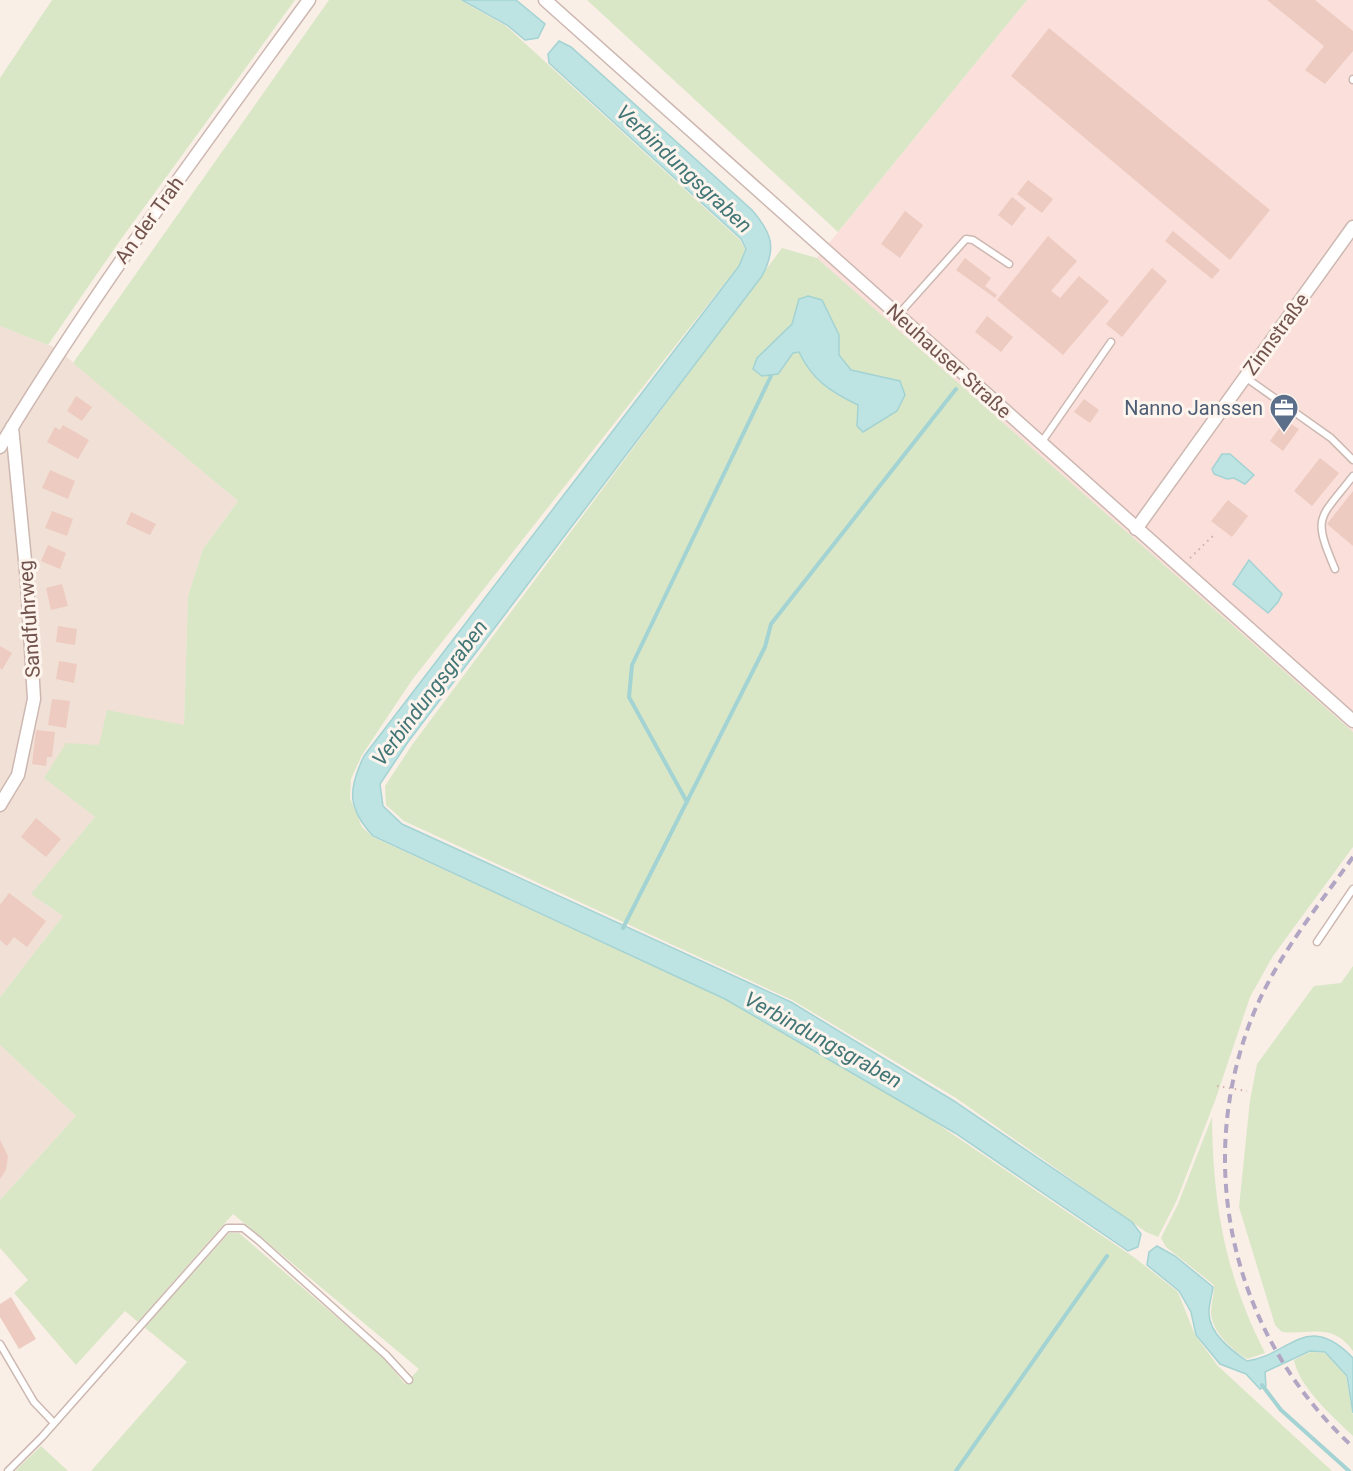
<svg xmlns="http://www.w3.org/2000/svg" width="1353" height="1471" viewBox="0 0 1353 1471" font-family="Roboto,sans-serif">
<rect width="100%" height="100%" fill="#faefe7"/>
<!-- residential -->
<g fill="#f1e0d6">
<path d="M0 326 56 348 238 501 203 549 188 596 184 726 99 745 44 777 95 817 32 894 63 916 0 997Z"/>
<path d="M0 1045 76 1116 0 1200Z"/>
</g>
<!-- commercial -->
<path fill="#fadfdb" d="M1027 0H1353V732L817 258Z"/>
<!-- green -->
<g fill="#d9e7c6">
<path d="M52 0H295L119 242 48 345 0 326V78Z"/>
<path d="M329 0H460L506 26 740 240 745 249 739 265 412 680 362 755 351 779 350 798 362 827 373 837 725 999 914 1108 1135 1258 1178 1292 1195 1335 1218 1366 1332 1471H91L187 1362 144 1327 229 1233H239L383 1357 405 1384 419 1369 233 1214 138 1322 125 1311 76 1365 14 1293 28 1280 0 1248V1200L76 1116 0 1045V997L63 916 31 894 95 817 44 778 66 743 99 745 107 710 184 725 188 596 203 549 238 501 73 363Z"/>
<path d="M587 0H1027L838 232Z"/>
<path d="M782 248 817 258 1353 732V847L1273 956 1250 997 1216 1098 1176 1202 1158 1237 1146 1232 956 1098 792 1000 404 821 386 805 385 786 412 745Z"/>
<path d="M1353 966V1351C1332 1322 1311 1335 1282 1332L1275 1325 1239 1207 1250 1100 1257 1064 1314 986 1341 983Z"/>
<path d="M1212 1117C1213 1205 1225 1274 1265 1353L1247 1359C1232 1349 1214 1335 1211 1314 1211 1306 1214 1294 1214 1285L1166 1247 1161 1238 1178 1204Z"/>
<path d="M1311 1352 1325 1353 1346 1376 1353 1415V1436C1334 1418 1299 1387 1294 1360Z"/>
<path d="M41 1446 68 1471H15Z"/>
</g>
<!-- water -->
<g fill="#bde3e2" stroke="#a4d3d3" stroke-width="1.5">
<path d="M462 0H516L545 24 538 38 525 40 507 25Z"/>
<path d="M559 41 571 47 752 210C772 233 777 248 762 276L408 742 380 784 383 806 402 824 791 1002 954 1101 1132 1222 1141 1234 1138 1247 1128 1251 955 1133 725 999 373 836C347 808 348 789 364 756L739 266 746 249 741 239 549 63 548 54Z"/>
<path d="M808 296 822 300 839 335V355L851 370 900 381 905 395 897 411 863 432 857 426 858 405C831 392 812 380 799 352L793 353 778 374 762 376 753 369 757 358 792 324 799 299Z"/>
<path d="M1222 454H1230L1254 475 1245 484 1234 478 1227 479 1214 474 1212 469Z"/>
<path d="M1249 560 1282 594 1278 602 1268 613 1233 584Z"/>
<path d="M1157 1246 1175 1256 1213 1287C1212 1295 1209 1304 1209 1311 1208 1333 1231 1350 1247 1361 1291 1355 1306 1310 1353 1358V1413L1347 1376 1325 1352 1310 1351 1265 1372 1266 1386 1260 1389 1246 1374 1220 1364 1196 1335 1191 1312 1179 1291 1147 1265 1149 1252Z"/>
</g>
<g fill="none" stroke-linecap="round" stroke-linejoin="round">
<!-- stream -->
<g stroke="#a4d3d3" stroke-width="4">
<path d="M687 802 629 697 632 665 771 376"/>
<path d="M623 928 765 647 771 624 956 389"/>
<path d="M1262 1385 1281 1410 1349 1471"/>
<path d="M956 1471 1107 1256"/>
</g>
</g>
<!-- building -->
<g fill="#eecbc0">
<path d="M1267 0H1315L1353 31V51L1325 84 1305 70 1324 46Z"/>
<path d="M1049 28 1270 210 1230 260 1011 76Z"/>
<path d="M1028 180 1053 199 1042 213 1017 194Z"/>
<path d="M1012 197 1026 208 1012 226 998 215Z"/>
<path d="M905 211 923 225 900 258 881 244Z"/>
<path d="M1173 231 1220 270 1212 279 1165 241Z"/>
<path d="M1048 236 1077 261 1051 291 1060 298 1079 276 1109 301 1063 355 997 300Z"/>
<path d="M965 258 991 278 985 286 997 295 995 298 956 270Z"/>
<path d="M1152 268 1167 281 1122 337 1106 324Z"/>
<path d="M987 316 1013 337 1001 352 975 332Z"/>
<path d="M76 396 92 407 82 421 67 411Z"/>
<path d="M1084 399 1099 410 1090 423 1074 412Z"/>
<path d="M1285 420 1299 429 1283 451 1270 441Z"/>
<path d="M63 425 89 440 78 459 47 442 55 427 60 430Z"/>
<path d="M1320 458 1339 473 1312 506 1294 491Z"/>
<path d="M50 470 75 481 68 499 42 488Z"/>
<path d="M1353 491V546L1327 524Z"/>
<path d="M1228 500 1248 516 1232 537 1211 521Z"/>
<path d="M52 511 73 519 67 536 45 528Z"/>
<path d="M131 512 156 524 150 535 126 524Z"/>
<path d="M48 545 66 553 60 569 41 561Z"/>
<path d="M62 584 68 606 51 610 46 588Z"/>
<path d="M58 626 77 629 75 645 56 642Z"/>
<path d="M0 646 12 653 2 670 0 668Z"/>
<path d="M59 661 77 664 74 683 56 679Z"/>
<path d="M52 699 70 701 66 728 48 725Z"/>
<path d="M36 730 55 732 52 757H47L46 766 32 764Z"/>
<path d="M36 818 61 839 46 857 21 837Z"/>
<path d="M9 893 46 921 27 947 14 937 7 946 0 940V905Z"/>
<path d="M0 1140 8 1156 6 1170 0 1179Z"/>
<path d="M11 1297 36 1339 19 1349 0 1317V1304Z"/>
</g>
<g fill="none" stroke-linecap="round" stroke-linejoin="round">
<!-- service casing -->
<g stroke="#cdb8b1" stroke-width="9">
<g id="service">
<path d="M1353 79V80"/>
<path d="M898 315 966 239 973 240 1009 264"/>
<path d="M1245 377 1331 438 1353 460"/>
<path d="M1041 443 1111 342"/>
<path d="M1335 569C1312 515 1319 520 1353 476"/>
<path d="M1317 942 1353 889"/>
<path d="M0 1344 34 1402 54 1423"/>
<path d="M8 1471 42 1437 227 1228H243L258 1240 386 1355 409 1380"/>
</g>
</g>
<!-- minor casing -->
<g stroke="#cdb8b1" stroke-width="15">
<g id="minor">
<path d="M545 0 1353 721"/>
<path d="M0 447C94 291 202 147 309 0"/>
<path d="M1136 529 1353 227"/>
<path d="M0 805 18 775 34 699 27 581 12 427"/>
</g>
</g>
<!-- path -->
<g stroke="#d2aea4" stroke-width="2" stroke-dasharray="1.5 4.5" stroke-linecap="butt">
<path d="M1190 558 1216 533"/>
<path d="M1217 1086 1247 1091"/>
</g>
<!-- service -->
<use href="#service" stroke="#fff" stroke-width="6"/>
<!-- minor -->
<use href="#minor" stroke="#fff" stroke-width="12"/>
<!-- rail -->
<path stroke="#b1a6c3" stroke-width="4" stroke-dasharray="9 6" stroke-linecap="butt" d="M1353 857C1318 906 1279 954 1255 1010 1191 1163 1232 1336 1353 1447"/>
</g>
<!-- icons -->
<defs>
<g id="office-pin" transform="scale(1.5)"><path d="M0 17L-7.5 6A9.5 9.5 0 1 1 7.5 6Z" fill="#5c6f8a" stroke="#fdf4ed"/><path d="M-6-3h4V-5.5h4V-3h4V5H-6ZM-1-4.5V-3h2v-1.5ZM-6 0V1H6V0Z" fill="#fff"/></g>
</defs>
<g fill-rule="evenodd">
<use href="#office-pin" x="1284" y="408"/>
</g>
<g text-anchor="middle" stroke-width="6" stroke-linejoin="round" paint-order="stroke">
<!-- street labels -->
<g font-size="20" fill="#72544d" stroke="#fdf4ed">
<text transform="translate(149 220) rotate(-54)" y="7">An der Trah</text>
<text transform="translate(1276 334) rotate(-54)" y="7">Zinnstraße</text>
<text transform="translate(949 361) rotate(42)" y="7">Neuhauser Straße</text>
<text transform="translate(29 619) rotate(-94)" y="7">Sandfuhrweg</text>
</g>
<!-- service labels -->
<g font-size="20" fill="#4e5e75" stroke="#fdf4ed" text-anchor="end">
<text x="1263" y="415">Nanno Janssen</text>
</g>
<!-- water labels -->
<g font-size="21" font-style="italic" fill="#427676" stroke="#fdf4ed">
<text transform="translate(684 169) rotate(43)" y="7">Verbindungsgraben</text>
<text transform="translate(430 693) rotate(-53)" y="7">Verbindungsgraben</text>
<text transform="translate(823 1040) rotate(29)" y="7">Verbindungsgraben</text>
</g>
</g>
</svg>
